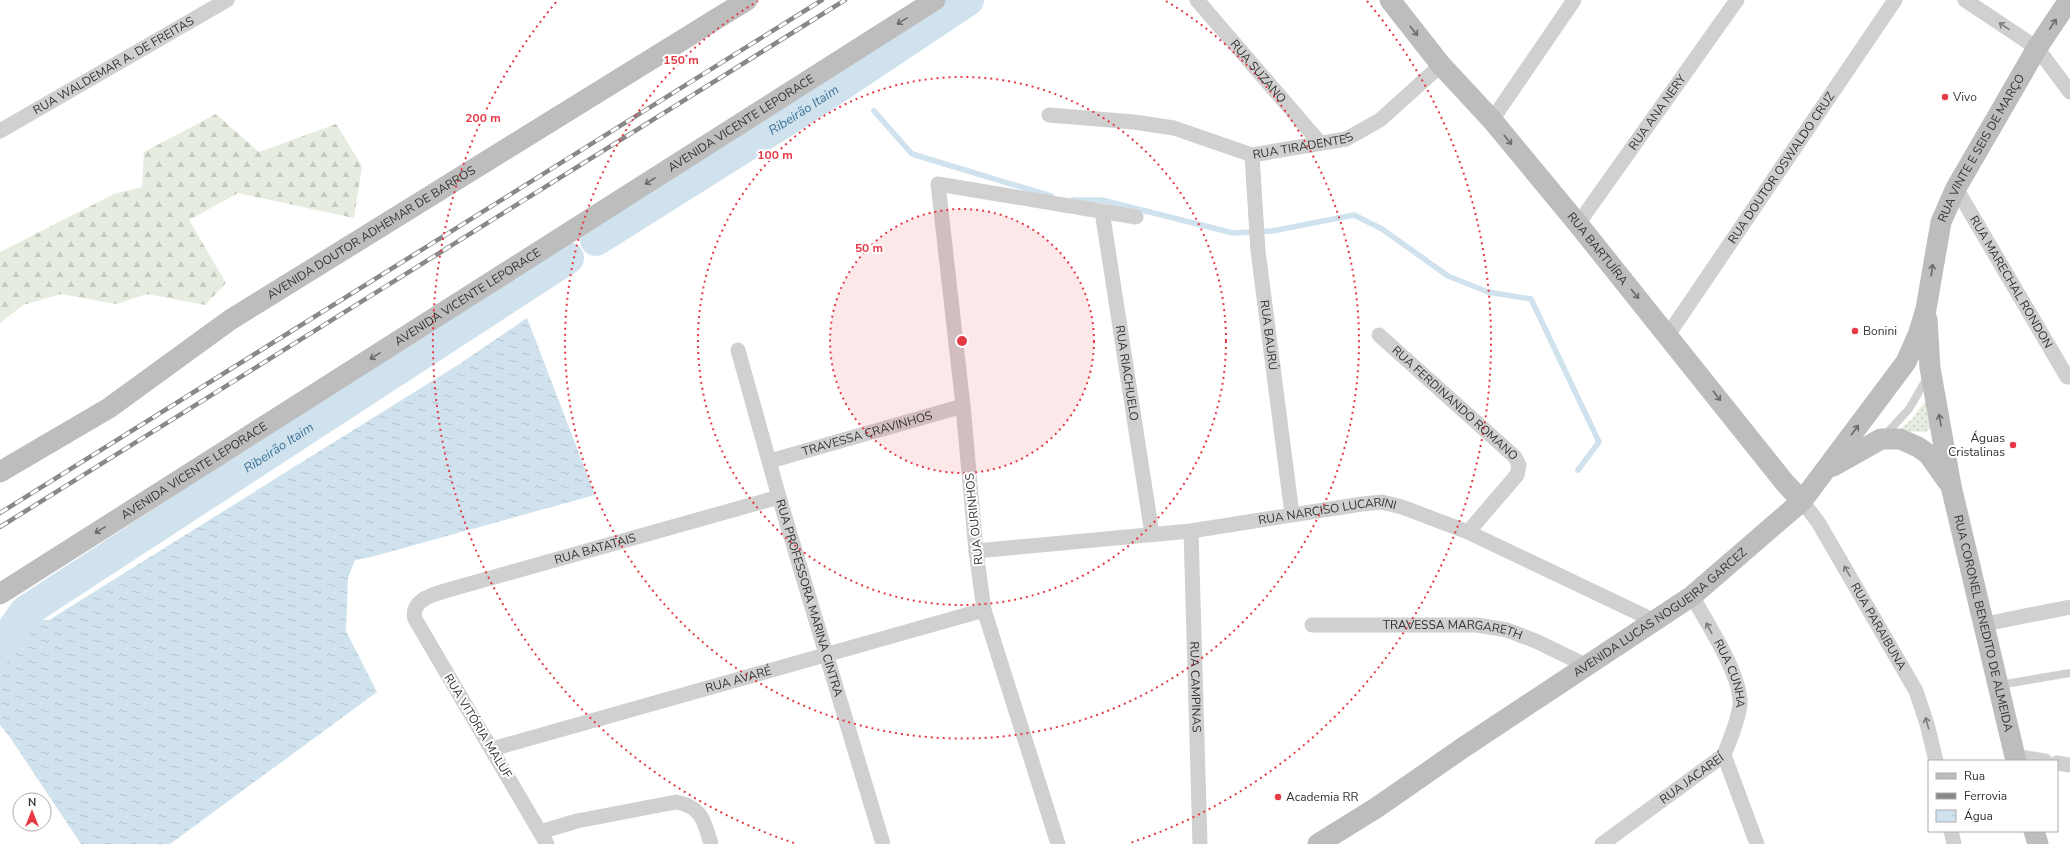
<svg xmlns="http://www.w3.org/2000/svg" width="2070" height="844" viewBox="0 0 2070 844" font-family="'Nunito Sans',sans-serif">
<defs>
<pattern id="forest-firs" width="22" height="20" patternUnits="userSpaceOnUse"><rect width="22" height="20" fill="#e6ecdf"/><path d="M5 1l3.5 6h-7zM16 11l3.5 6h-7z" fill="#c6cbc0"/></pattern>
<pattern id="park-dots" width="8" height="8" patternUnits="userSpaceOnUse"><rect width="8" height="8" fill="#e6ecdf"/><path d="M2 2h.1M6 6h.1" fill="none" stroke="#c6cbc0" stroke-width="1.8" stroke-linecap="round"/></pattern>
<pattern id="water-ripples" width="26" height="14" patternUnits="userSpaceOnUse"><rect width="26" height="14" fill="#cfe2ee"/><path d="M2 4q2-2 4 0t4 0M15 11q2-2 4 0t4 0" fill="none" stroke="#b2c2cd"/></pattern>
</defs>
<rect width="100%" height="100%" fill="#fff"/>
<!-- forest -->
<path fill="url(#forest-firs)" d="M216 114 259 152 336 124 362 166 354 218 238 193 189 220 226 283 205 305 147 294 116 304 61 294 23 305 0 323V252L114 194 142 187 144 152Z"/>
<!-- park -->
<path fill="url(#park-dots)" d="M1930 395 1934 425 1926 432 1898 431 1912 419Z"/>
<!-- water -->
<path fill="url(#water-ripples)" d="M527 318 595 495 371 557 355 560 348 578 346 631 377 692 170 844H81L9 736 0 725V631L16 618 49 620 461 363Z"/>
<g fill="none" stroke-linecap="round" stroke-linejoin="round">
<!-- stream -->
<g stroke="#cfe2ee" stroke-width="5.5">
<path d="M874 111 912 154 1051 196"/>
<path d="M1073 200H1102L1233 233 1272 231 1354 215 1382 229 1448 276 1488 292 1531 299 1599 442 1578 470"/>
</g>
<!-- river -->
<g stroke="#cfe2ee" stroke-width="32">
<path id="s1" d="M596 240 809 106 968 0"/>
<path id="s2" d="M0 648 25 612 568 258"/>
</g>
<!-- lane -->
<g stroke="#d0d0d0" stroke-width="8">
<path d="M1884 436 1909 409 1927 378"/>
<path d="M1999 685 2070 673"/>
</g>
<!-- street -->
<g stroke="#d0d0d0" stroke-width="15">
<path id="s3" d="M1197 0 1320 143"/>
<path d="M1965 0 2037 48 2070 92"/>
<path id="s4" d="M1049 115 1134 122 1174 128 1252 155 1346 139 1380 120 1441 65"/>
<path d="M1492 120 1574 0"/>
<path id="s5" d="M0 131 227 0"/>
<path id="s6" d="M1252 155 1258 251 1292 514"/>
<path id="s7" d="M1956 188 2067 377"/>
<path id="s8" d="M1102 211 1152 534"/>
<path id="s9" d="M1578 224 1737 0"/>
<path id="s10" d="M1379 335 1515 457 1519 465 1517 475 1468 532"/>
<path id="s11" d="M1668 335 1895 0"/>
<path id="s12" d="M738 350 779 497 883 844"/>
<path id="s13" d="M770 461 963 406"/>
<path id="s14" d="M1802 501 1818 522 1916 691 1927 724 1936 761"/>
<path id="s15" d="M1191 531 1200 844"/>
<path id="s16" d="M976 551 1191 531 1362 504 1382 502 1402 507 1468 532 1655 621"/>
<path id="s17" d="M1692 596C1707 623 1742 676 1740 705 1738 722 1730 739 1724 755"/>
<path d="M1985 624 2070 607"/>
<path id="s18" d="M1312 625H1477L1507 630 1538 642 1587 666"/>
<path id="s19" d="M492 749 984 610"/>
<path d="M1724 755 1757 844"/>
<path d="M2014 756 2045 761"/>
<path d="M2057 763 2070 765"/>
<path d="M1951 831 1954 844"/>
<path d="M540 832 577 821 676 802C703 807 704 822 711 844"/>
<path id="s20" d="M547 844 415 619C410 600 434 594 448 590L779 497"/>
<path d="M1058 844 984 610 976 551 963 406 938 184 1136 217"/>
<path id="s21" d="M1602 844 1724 755"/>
</g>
<!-- secondary -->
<g stroke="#bdbdbd" stroke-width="21">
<path id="s22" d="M1390 0 1441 65 1492 120 1578 224 1785 483 1802 501"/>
<path id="s23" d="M1927 319 1930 368 1951 486 2016 761"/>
<path d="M1833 466 1881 439H1900L1918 447 1928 454 1948 482"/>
<path id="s24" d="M0 472 109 408 230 320 747 0"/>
<path id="s25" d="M0 594 935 0"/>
<path d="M2034 831 2038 844"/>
<path id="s26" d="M1318 844 1376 808 1464 747 1692 596 1802 501 1906 362 1918 335 1926 309 1941 222 1956 188 2037 48 2069 0"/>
</g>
<!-- rail casing -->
<g stroke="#888" stroke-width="4.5">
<g id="rail">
<path d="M0 513 822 0"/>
<path d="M0 527 845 0"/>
</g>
</g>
<!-- rail -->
<use href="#rail" stroke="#fff" stroke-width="3" stroke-dasharray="9" stroke-linecap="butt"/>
</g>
<!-- one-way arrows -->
<defs><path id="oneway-shaft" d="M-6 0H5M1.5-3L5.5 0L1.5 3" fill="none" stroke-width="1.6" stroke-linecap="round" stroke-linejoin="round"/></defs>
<g stroke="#6a6a6a">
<use href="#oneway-shaft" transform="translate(902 21) rotate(148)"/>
<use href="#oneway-shaft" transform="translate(2053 24) rotate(-56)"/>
<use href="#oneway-shaft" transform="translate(1414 31) rotate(52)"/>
<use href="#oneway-shaft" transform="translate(1508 140) rotate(51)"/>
<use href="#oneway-shaft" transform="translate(650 181) rotate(148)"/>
<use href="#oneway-shaft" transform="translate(1932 270) rotate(-82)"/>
<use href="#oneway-shaft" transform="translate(1635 294) rotate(51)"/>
<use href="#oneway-shaft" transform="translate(375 356) rotate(148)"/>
<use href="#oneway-shaft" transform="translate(1717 396) rotate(52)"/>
<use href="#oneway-shaft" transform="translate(1940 420) rotate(-100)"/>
<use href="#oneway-shaft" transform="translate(1855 430) rotate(-53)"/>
<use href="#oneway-shaft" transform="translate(100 530) rotate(148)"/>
</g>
<g stroke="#7a7a7a">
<use href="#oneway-shaft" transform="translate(2004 26) rotate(-146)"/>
<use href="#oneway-shaft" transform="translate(1847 571) rotate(-120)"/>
<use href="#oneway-shaft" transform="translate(1709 628) rotate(-118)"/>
<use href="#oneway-shaft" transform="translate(1927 723) rotate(-106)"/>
</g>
<!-- distance rings -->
<circle cx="962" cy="341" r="132" fill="#e63946" fill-opacity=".12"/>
<g fill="none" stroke="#e63946" stroke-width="2" stroke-dasharray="2 4">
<circle cx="962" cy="341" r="132"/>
<circle cx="962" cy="341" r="264"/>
<path d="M1166 1A397 397 0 1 1 758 1"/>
<path d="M794 843A529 529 0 0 1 557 1M1367 1A529 529 0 0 1 1130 843"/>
</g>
<!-- markers -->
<g fill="#e63946" stroke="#fff" stroke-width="1.5">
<circle cx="1945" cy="97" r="4"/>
<circle cx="1855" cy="331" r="4"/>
<circle cx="2013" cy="445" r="4"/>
<circle cx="1278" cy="797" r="4"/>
</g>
<g text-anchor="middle" stroke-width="4" stroke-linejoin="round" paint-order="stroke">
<!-- street labels -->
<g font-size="12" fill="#333" stroke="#fff">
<text dy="4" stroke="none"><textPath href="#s5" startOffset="131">RUA WALDEMAR A. DE FREITAS</textPath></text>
<text dy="4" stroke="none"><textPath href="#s3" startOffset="94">RUA SUZANO</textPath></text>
<text dy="4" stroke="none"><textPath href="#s9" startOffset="137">RUA ANA NERY</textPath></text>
<text dy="4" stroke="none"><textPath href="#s25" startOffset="878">AVENIDA VICENTE LEPORACE</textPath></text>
<text dy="4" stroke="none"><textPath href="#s4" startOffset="260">RUA TIRADENTES</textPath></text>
<text dy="4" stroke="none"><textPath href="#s26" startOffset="997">RUA VINTE E SEIS DE MARÇO</textPath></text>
<text dy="4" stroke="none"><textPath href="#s11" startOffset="202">RUA DOUTOR OSWALDO CRUZ</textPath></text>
<text dy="4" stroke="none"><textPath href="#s24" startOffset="442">AVENIDA DOUTOR ADHEMAR DE BARROS</textPath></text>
<text dy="4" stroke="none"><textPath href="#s22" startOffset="324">RUA BARTUÍRA</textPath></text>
<text dy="4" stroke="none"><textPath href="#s7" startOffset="109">RUA MARECHAL RONDON</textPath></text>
<text dy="4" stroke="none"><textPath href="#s25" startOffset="554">AVENIDA VICENTE LEPORACE</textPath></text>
<text dy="4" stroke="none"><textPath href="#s6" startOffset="181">RUA BAURÚ</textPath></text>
<text dy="4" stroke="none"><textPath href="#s8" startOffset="164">RUA RIACHUELO</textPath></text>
<text dy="4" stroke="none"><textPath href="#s10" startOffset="102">RUA FERDINANDO ROMANO</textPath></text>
<text dy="4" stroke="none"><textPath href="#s13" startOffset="101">TRAVESSA CRAVINHOS</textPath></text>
<text dy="4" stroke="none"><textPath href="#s25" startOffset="230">AVENIDA VICENTE LEPORACE</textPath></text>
<text dy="4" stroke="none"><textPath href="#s16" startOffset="354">RUA NARCISO LUCARINI</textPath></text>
<text transform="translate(974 519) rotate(-96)" y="4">RUA OURINHOS</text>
<text dy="4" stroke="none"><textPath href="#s20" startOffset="463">RUA BATATAIS</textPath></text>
<text dy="4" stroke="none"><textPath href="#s12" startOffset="258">RUA PROFESSORA MARINA CINTRA</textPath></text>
<text dy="4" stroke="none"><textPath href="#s26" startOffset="413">AVENIDA LUCAS NOGUEIRA GARCEZ</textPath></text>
<text dy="4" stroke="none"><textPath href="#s23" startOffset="310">RUA CORONEL BENEDITO DE ALMEIDA</textPath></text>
<text dy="4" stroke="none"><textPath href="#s14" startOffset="147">RUA PARAIBUNA</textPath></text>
<text dy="4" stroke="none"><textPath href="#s18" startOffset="141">TRAVESSA MARGARETH</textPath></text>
<text dy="4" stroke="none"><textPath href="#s17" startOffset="87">RUA CUNHA</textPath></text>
<text dy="4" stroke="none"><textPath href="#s19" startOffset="256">RUA AVARÉ</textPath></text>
<text dy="4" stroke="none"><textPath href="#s15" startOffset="156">RUA CAMPINAS</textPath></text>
<text transform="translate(478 726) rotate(59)" y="4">RUA VITÓRIA MALUF</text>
<text dy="4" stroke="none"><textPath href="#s21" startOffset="111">RUA JACAREÍ</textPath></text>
</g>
<!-- poi labels -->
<g font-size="12" fill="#333" stroke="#fff" text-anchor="start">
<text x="1953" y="101">Vivo</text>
<text x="1863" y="335">Bonini</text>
<text x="2005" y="442" text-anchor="end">Águas<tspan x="2005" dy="14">Cristalinas</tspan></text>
<text x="1286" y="801">Academia RR</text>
</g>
<!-- water labels -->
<g font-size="13" font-style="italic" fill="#3f7597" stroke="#fff">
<text dy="5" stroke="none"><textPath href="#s1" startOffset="245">Ribeirão Itaim</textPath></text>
<text dy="5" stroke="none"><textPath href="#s2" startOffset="346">Ribeirão Itaim</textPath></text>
</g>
</g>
<circle cx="962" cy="341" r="6" fill="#e63946" stroke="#fff" stroke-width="2"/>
<g font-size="12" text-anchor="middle" font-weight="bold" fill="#e63946" stroke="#fff" stroke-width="4" stroke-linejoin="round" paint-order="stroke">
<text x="681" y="64">150 m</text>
<text x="483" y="122">200 m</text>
<text x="775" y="159">100 m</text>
<text x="869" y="252">50 m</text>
</g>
<!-- legend -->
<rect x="1928" y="760" width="130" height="72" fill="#ffffff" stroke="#adadad"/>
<rect x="1936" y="773" width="20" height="6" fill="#bdbdbd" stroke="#adadad"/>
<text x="1964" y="780" font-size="12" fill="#333333">Rua</text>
<rect x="1936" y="793" width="20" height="6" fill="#888888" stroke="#adadad"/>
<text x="1964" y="800" font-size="12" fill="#333333">Ferrovia</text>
<rect x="1936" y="810" width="20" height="12" fill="url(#water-ripples)" stroke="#adadad"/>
<text x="1964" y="820" font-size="12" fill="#333333">Água</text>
<!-- north arrow -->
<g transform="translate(32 812)"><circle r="19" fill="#ffffff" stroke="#adadad"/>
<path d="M0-3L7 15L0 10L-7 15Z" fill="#e63946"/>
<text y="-6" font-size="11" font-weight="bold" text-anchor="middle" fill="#333333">N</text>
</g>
</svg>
